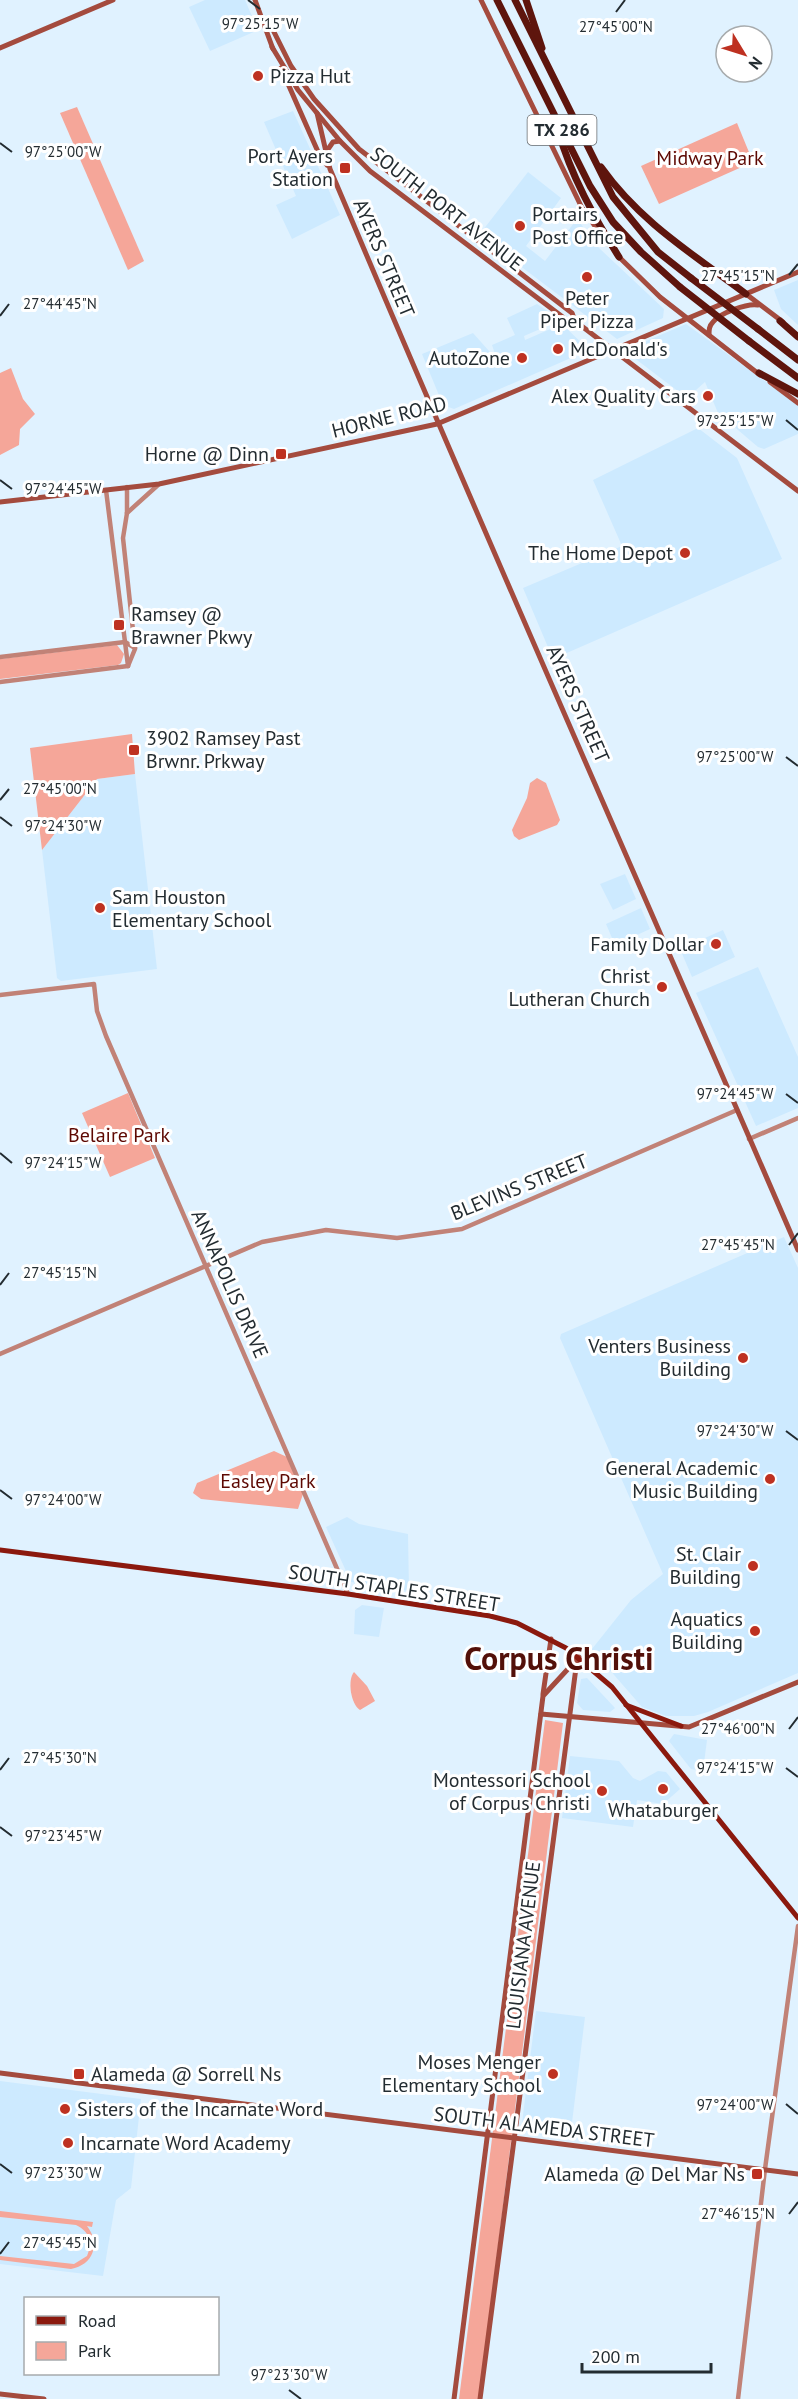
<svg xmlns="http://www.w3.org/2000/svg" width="798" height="2399" viewBox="0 0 798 2399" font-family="'PT Sans',sans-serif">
<rect width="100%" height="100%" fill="#e0f2ff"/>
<!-- built -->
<g fill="#cdeaff">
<path d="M205 0H245L258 30 210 51 189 7Z"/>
<path d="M293 111 340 215 292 239 276 205 296 196 264 122Z"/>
<path d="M528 172 561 198 526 246 545 261 577 219 599 248 664 309 663 318 617 339 479 235Z"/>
<path d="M798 280V325L781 309 774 290Z"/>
<path d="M537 304 561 320 524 336 525 340 562 324 589 350 454 409 443 405 422 354 473 333 497 360 492 345 515 335 507 318Z"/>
<path d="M686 324 798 405V434L764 449 758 447 718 413 705 382 687 398 629 354 630 348Z"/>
<path d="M698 428 737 458 782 559 553 659 523 588 622 546 593 480Z"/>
<path d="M135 774 157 969 61 981 57 978 42 850 97 779Z"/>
<path d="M625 874 636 899 613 910 600 884Z"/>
<path d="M641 908 650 929 615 945 606 924Z"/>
<path d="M723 930 735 957 692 977 680 949Z"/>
<path d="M758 967 798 1057V1108L756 1126 696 993Z"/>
<path d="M784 1237 798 1268V1673L708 1712 694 1716H666L642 1707 608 1668 588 1654 631 1600 663 1574 560 1338 561 1334Z"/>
<path d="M347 1517 359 1524 408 1534 409 1591 351 1582 326 1527Z"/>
<path d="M362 1605 384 1608 379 1637 354 1634 355 1610Z"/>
<path d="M587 1678 615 1708 610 1712 583 1710 577 1703 581 1679Z"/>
<path d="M674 1734 707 1740 703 1771 691 1769 669 1741Z"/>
<path d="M570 1756 619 1761 633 1778 640 1781 658 1771 666 1772 680 1789 663 1804 637 1800 633 1827 562 1818Z"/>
<path d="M536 2011 585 2017 570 2139 521 2131Z"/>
<path d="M0 2081 141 2099 131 2188 116 2200 103 2276 0 2264Z"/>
</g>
<!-- green -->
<g fill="#f5a699">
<path d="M77 107 144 261 128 270 60 113Z"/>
<path d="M737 123 753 162 659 204 641 166Z"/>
<path d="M11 368 23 399 35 414 20 429 19 445 0 455V373Z"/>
<path d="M117 645 124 654 121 663 118 665 0 679V659Z"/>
<path d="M132 734 135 774 97 779 42 850 30 748Z"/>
<path d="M537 778 546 783 560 820 557 825 519 840 514 836 512 830 527 798 530 783Z"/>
<path d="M128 1093 155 1158 110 1177 82 1113Z"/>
<path d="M274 1451 287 1457 303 1494 298 1509 201 1499 193 1493 197 1483Z"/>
<path d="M354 1672 367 1686 375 1701 360 1710C351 1705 347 1680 354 1672Z"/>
<path d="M545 1720 563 1723 479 2399H459Z"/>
<path d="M0 2211 93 2222 92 2227 87 2226C101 2244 93 2265 71 2269L0 2260V2256L74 2264 87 2256C93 2242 89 2231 76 2225L0 2217Z"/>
</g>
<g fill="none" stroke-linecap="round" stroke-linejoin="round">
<!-- tertiary -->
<g stroke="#c18277" stroke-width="4.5">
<path d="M127 487V513L123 538 135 649 128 666"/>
<path d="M106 490 128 666"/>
<path d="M127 513 158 485"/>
<path d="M0 657 125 642 135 648"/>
<path d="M0 682 128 666"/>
<path d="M0 995 94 984 97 1011 106 1036 348 1594"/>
<path d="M749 1139 798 1118"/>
<path d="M0 1354 262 1242 326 1230 397 1238 462 1229 737 1110"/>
<path d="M738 2399 765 2169 798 1926"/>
</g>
<!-- secondary -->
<g stroke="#a44b3e" stroke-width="5">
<path d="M255 0 273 49"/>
<path d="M481 0 582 208 608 244"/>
<path d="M265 25 272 28 291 66 314 99 359 149 572 313 575 321 798 491"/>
<path d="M272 47 298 90 340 141 370 171 568 321H575"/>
<path d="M0 48 113 0"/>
<path d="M281 68 319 154 327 165"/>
<path d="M317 113 330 169 350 216C496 562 649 905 798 1250"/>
<path d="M326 152 333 142 340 141"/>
<path d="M618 256 660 297 760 375"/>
<path d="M746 294 783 322"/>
<path d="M709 335C709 330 709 326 713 322 720 313 747 303 758 305"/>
<path d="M770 382 798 403"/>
<path d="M0 502 159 484 437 424 798 272"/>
<path d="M543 1694 551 1639"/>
<path d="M541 1714 689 1727 798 1682"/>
<path d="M0 2073 798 2174"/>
<path d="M0 2394 44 2399"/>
<path d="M454 2399 543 1696 579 1657"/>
<path d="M480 2399 577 1660"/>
</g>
<!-- primary -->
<g stroke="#8b190e" stroke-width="5">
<path d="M0 1550 348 1594 490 1616 517 1623 566 1648 612 1687 798 1918"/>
<path d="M626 1705 681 1726"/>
</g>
<!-- motorway -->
<g stroke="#5e150d" stroke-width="7">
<path d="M497 0 590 186 613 222 641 252 680 287"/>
<path d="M515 0 613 197 658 252 691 278"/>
<path d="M526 0 542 48"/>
<path d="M558 130C571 176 594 217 619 257"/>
<path d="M601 167C640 222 693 254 746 294"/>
<path d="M780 321 798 337"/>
<path d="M758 329 798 360"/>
<path d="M749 341 798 378"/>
<path d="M759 373 798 394"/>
</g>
<!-- motorway-bridge -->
<g stroke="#5e150d" stroke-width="7">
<path d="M691 278 758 329"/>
<path d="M680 287 749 341"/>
</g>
</g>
<!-- ticks -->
<path fill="none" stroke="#232c31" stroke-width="2" d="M248 0 260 9M616 12 625 0M0 143 12 152M789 275 798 264M0 316 9 304M786 420 798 430M0 480 12 489M786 757 798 766M0 800 9 789M0 817 12 826M786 1094 798 1103M0 1153 12 1163M789 1245 798 1233M0 1285 9 1273M786 1431 798 1440M0 1490 12 1499M789 1729 798 1717M786 1768 798 1777M0 1770 9 1758M0 1827 12 1836M786 2104 798 2114M0 2164 12 2173M789 2214 798 2202M0 2254 9 2242M289 2390 301 2399"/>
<!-- markers -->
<g fill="#be3121" stroke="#fff" stroke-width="2">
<circle cx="258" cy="76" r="6"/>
<rect x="339" y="162" width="12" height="12" rx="3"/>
<circle cx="520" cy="226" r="6"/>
<circle cx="587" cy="277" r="6"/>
<circle cx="558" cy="349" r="6"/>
<circle cx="522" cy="358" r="6"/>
<circle cx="708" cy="396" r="6"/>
<rect x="275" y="448" width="12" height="12" rx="3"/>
<circle cx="685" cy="553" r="6"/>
<rect x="113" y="619" width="12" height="12" rx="3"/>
<rect x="128" y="744" width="12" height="12" rx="3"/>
<circle cx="100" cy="908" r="6"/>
<circle cx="716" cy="944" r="6"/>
<circle cx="662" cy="987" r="6"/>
<circle cx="743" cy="1358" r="6"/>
<circle cx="770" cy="1479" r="6"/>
<circle cx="753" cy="1566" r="6"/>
<circle cx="755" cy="1631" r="6"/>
<circle cx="663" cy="1789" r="6"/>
<circle cx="602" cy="1791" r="6"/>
<rect x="73" y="2068" width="12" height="12" rx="3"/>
<circle cx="553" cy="2074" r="6"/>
<circle cx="65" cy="2109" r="6"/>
<circle cx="68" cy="2143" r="6"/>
<rect x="751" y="2168" width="12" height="12" rx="3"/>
</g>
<g text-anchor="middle" stroke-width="6" stroke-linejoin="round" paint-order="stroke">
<!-- shield labels -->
<rect fill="#fff" stroke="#656b6f" stroke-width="1.5" x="527.5" y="115" width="69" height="30" rx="4.5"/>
<g font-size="18" font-weight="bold" fill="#232c31">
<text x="562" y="136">TX 286</text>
</g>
<!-- poi labels -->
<g font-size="20" fill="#232c31" stroke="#fff" text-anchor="end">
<text x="270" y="83" text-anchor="start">Pizza Hut</text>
<text x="333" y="163">Port Ayers<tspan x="333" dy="23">Station</tspan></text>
<text x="532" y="221" text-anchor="start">Portairs<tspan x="532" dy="23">Post Office</tspan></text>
<text x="587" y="305" text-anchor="middle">Peter<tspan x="587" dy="23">Piper Pizza</tspan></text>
<text x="570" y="356" text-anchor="start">McDonald's</text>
<text x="510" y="365">AutoZone</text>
<text x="696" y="403">Alex Quality Cars</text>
<text x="269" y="461">Horne @ Dinn</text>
<text x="673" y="560">The Home Depot</text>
<text x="131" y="621" text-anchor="start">Ramsey @<tspan x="131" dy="23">Brawner Pkwy</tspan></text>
<text x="146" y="745" text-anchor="start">3902 Ramsey Past<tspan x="146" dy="23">Brwnr. Prkway</tspan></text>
<text x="112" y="904" text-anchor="start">Sam Houston<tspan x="112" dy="23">Elementary School</tspan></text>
<text x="704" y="951">Family Dollar</text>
<text x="650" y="983">Christ<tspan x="650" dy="23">Lutheran Church</tspan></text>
<text x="731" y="1353">Venters Business<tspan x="731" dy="23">Building</tspan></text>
<text x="758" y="1475">General Academic<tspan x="758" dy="23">Music Building</tspan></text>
<text x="741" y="1561">St. Clair<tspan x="741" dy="23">Building</tspan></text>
<text x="743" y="1626">Aquatics<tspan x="743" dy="23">Building</tspan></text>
<text x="590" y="1787">Montessori School<tspan x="590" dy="23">of Corpus Christi</tspan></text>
<text x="663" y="1817" text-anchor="middle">Whataburger</text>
<text x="541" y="2069">Moses Menger<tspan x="541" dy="23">Elementary School</tspan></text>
<text x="91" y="2081" text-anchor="start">Alameda @ Sorrell Ns</text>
<text x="77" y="2116" text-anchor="start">Sisters of the Incarnate Word</text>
<text x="80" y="2150" text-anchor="start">Incarnate Word Academy</text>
<text x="745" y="2181">Alameda @ Del Mar Ns</text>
</g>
<!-- park labels -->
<g font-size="20" fill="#5d0802" stroke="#fff">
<text x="710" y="165">Midway Park</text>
<text x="119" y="1142">Belaire Park</text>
<text x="268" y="1488">Easley Park</text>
</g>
<!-- street labels -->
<g font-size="20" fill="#232c31" stroke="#fff">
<text transform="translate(447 209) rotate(38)" y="7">SOUTH PORT AVENUE</text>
<text transform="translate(384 258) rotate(67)" y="7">AYERS STREET</text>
<text transform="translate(389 417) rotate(-14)" y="7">HORNE ROAD</text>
<text transform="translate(578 704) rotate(66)" y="7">AYERS STREET</text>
<text transform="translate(519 1187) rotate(-22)" y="7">BLEVINS STREET</text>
<text transform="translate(230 1284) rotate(66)" y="7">ANNAPOLIS DRIVE</text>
<text transform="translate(394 1588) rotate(9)" y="7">SOUTH STAPLES STREET</text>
<text transform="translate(523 1945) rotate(-83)" y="7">LOUISIANA AVENUE</text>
<text transform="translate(544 2127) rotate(7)" y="7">SOUTH ALAMEDA STREET</text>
</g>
<!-- town labels -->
<g font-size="32" font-weight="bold" fill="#531009" stroke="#fff">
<text x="559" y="1670">Corpus Christi</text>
</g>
</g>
<g font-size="15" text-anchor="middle" fill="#232c31" stroke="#fff" stroke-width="6" stroke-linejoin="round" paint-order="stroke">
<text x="260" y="29">97°25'15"W</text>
<text x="616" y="32">27°45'00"N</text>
<text x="63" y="157">97°25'00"W</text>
<text x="738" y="281">27°45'15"N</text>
<text x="60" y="309">27°44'45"N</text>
<text x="735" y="426">97°25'15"W</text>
<text x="63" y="494">97°24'45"W</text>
<text x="735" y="762">97°25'00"W</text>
<text x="60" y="794">27°45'00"N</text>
<text x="63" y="831">97°24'30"W</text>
<text x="735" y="1099">97°24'45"W</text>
<text x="63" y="1168">97°24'15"W</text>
<text x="738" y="1250">27°45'45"N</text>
<text x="60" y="1278">27°45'15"N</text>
<text x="735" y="1436">97°24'30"W</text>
<text x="63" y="1505">97°24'00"W</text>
<text x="738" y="1734">27°46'00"N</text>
<text x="60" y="1763">27°45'30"N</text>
<text x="735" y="1773">97°24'15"W</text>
<text x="63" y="1841">97°23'45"W</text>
<text x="735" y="2110">97°24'00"W</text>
<text x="63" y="2178">97°23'30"W</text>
<text x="738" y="2219">27°46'15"N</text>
<text x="60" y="2248">27°45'45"N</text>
<text x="289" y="2380">97°23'30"W</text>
</g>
<!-- legend -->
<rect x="24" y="2297" width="195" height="78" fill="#ffffff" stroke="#a7abad" stroke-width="1.5"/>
<rect x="36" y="2316" width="30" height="9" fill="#8b190e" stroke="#a7abad" stroke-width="1.5"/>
<text x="78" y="2327" font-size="18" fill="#232c31">Road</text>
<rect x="36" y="2342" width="30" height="18" fill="#f5a699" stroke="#a7abad" stroke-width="1.5"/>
<text x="78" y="2357" font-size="18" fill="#232c31">Park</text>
<!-- north arrow -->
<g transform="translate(744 54) rotate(128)"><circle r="28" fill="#ffffff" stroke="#a7abad" stroke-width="1.5"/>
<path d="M0-4.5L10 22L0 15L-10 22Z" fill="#be3121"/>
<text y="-9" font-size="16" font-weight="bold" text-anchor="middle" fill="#232c31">N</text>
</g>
<!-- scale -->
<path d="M582 2363v9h129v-9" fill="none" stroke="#232c31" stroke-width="3"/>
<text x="591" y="2363" font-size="18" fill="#232c31" stroke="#ffffff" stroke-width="4.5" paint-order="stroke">200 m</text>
</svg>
